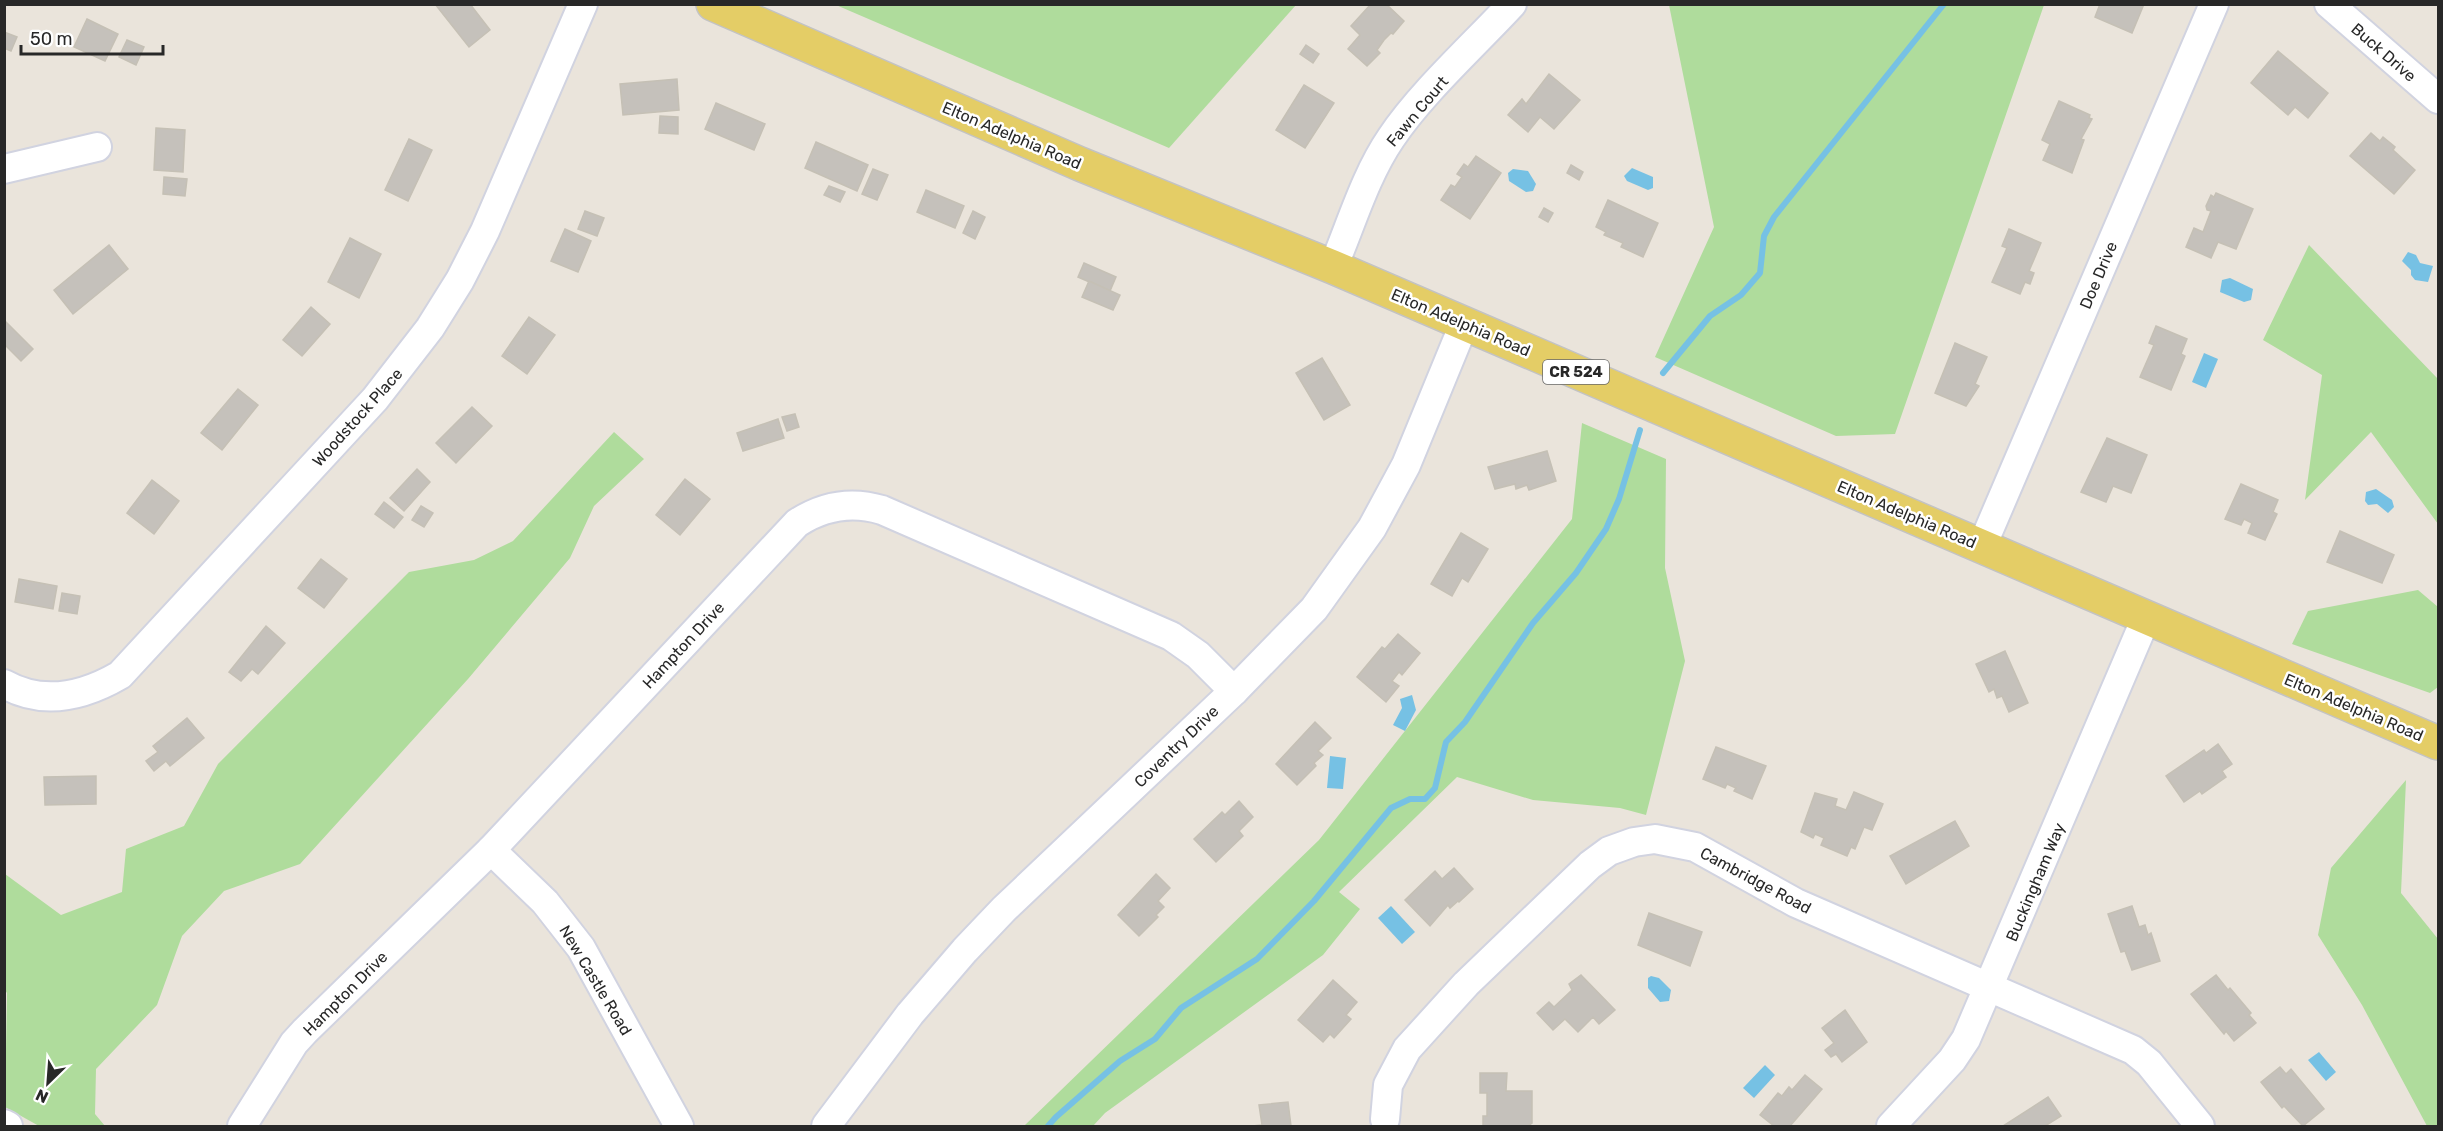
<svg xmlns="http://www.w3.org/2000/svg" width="2443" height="1131" viewBox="0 0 2443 1131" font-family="Rubik,sans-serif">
<rect width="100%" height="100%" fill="#eae4db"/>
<!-- green -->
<g fill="#afdc9c">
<path d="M836 5H1296L1169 148Z"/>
<path d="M1669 5H2044L1895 434 1836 436 1655 357 1714 227Z"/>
<path d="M2309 245 2438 379V524L2371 432 2305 500 2322 375 2263 340Z"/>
<path d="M1582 423 1666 459 1665 568 1685 661 1646 815 1620 808 1533 800 1457 777 1339 892 1360 909 1323 955 1105 1113 1093 1126H1024L1319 840 1572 519Z"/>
<path d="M614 432 644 459 594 506 570 558 468 679 300 864 224 891 182 936 157 1005 96 1069 95 1114 105 1126H39L5 1107 7 993 4 989 5 874 61 915 122 892 126 849 184 826 218 764 409 572 474 560 513 541Z"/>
<path d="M2418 590 2438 607V687L2430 693 2292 644 2308 611Z"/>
<path d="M2406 780 2401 893 2438 939V1126H2427L2362 1005 2318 935 2331 868Z"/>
</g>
<!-- water -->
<g fill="#76c1e4">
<path d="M1632 168 1653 177V188L1648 190 1627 181 1624 176Z"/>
<path d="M1513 169 1528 171 1536 184 1533 191 1526 192 1509 181 1508 173Z"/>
<path d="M2408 252 2416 255 2420 263 2433 266 2428 282 2415 280 2411 275V270L2402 261Z"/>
<path d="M2230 278 2253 289 2251 300 2244 302 2220 292 2222 280Z"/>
<path d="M2204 353 2218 359 2206 388 2192 382Z"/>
<path d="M2376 489 2392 500 2394 507 2388 513 2377 504 2368 505 2365 501 2366 492Z"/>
<path d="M1412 695 1416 710 1405 731 1393 725 1402 708 1400 699Z"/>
<path d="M1330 756 1346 758 1343 789 1327 788Z"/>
<path d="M1391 906 1415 932 1402 944 1378 918Z"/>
<path d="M1651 976 1659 978 1671 990 1669 1001 1660 1002 1648 988V978Z"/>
<path d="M2319 1052 2336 1072 2326 1081 2308 1060Z"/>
<path d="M1765 1065 1775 1075 1754 1098 1743 1088Z"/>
</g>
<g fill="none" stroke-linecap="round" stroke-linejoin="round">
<!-- stream -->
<g stroke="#76c1e4" stroke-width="6">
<path d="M1663 373 1710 316 1741 295 1760 273 1764 236 1774 217 1944 4"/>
<path d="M1048 1126 1056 1117 1120 1061 1155 1039 1181 1008 1257 959 1314 901 1391 808 1410 799H1425L1435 788 1446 742 1465 722 1533 623 1576 573 1606 529 1619 499 1640 430"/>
</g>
</g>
<!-- building -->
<g fill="#c5c1bb" stroke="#c5c0b5" stroke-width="1.5">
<path d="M435 4H470L490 30 469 47Z"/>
<path d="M1371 4H1386L1404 21 1393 34 1391 33 1384 40 1377 50 1380 53 1367 66 1348 49 1360 35 1351 26Z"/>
<path d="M2100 4H2144L2132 33 2095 17Z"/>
<path d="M87 19 118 34 105 61 74 47Z"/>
<path d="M4 32 17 37 11 51 4 48Z"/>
<path d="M127 40 144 47 136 65 119 57Z"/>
<path d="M1306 45 1319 54 1313 63 1300 54Z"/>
<path d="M2278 51 2328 93 2308 118 2295 107 2288 115 2251 83Z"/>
<path d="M1549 74 1580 100 1554 129 1540 117 1528 132 1508 115 1522 99 1526 104Z"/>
<path d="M677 79 679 110 623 115 620 84Z"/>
<path d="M1304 85 1334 103 1305 148 1276 130Z"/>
<path d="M2059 101 2090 115 2089 118 2092 119 2081 139 2084 140 2072 173 2043 160 2050 144 2042 140Z"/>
<path d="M716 103 765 124 754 150 705 129Z"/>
<path d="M660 116 678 117V134L659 133Z"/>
<path d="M156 128 185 130 183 172 154 170Z"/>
<path d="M2371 133 2380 141 2383 137 2395 147 2393 150 2415 170 2394 194 2350 156Z"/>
<path d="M409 139 432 150 408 201 385 190Z"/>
<path d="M816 142 868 165 857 191 805 168Z"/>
<path d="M1476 156 1501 173 1470 219 1441 200 1451 185 1455 187 1462 177 1457 174 1464 164 1468 167Z"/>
<path d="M1571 165 1583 172 1579 180 1567 173Z"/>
<path d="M873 169 888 175 877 200 862 194Z"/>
<path d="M164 177 187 179 185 196 163 194Z"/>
<path d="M829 186 845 192 840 202 824 195Z"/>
<path d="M926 190 964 206 955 228 917 212Z"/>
<path d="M2216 193 2253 209 2236 249 2218 242 2211 258 2186 247 2194 228 2203 232 2211 211 2207 210 2206 206 2211 195 2214 197Z"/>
<path d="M1608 200 1658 223 1643 257 1621 247 1623 243 1604 235 1606 232 1596 227Z"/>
<path d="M1544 208 1553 213 1548 222 1539 217Z"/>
<path d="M585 211 604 218 597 236 578 229Z"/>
<path d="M973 211 985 217 975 239 963 233Z"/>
<path d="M565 229 591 241 578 272 551 261Z"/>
<path d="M2009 229 2041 243 2029 271 2034 273 2030 284 2025 282 2020 294 1992 282 2007 248 2002 246Z"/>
<path d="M350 238 381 254 359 298 328 282Z"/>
<path d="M109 245 128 269 73 314 54 290Z"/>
<path d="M1084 263 1116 277 1110 291 1078 277Z"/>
<path d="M1089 281 1120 295 1113 310 1082 297Z"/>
<path d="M311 307 330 324 302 356 283 340Z"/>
<path d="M529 317 555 335 527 374 502 356Z"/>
<path d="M4 320 33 349 21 361 4 344Z"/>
<path d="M2156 326 2187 339 2181 354 2185 356 2171 390 2140 377 2154 345 2149 343Z"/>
<path d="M1955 343 1987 357 1975 384 1979 386 1966 406 1935 393Z"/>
<path d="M1322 358 1350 405 1324 420 1296 373Z"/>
<path d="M238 389 258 405 222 450 201 433Z"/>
<path d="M472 407 492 426 456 463 436 443Z"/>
<path d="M795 414 799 427 787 431 782 417Z"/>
<path d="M778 419 784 438 743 451 737 433Z"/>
<path d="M2107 438 2147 455 2131 493 2113 486 2106 502 2081 492Z"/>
<path d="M1547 451 1556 481 1529 490 1527 485 1516 489 1515 484 1495 489 1488 467Z"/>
<path d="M417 469 430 482 404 511 390 498Z"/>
<path d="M685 479 710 499 680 535 656 515Z"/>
<path d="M152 480 179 501 154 534 127 513Z"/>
<path d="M2241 484 2278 500 2273 512 2277 514 2265 540 2248 533 2252 523 2244 519 2241 525 2225 519Z"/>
<path d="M384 502 403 517 394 528 375 514Z"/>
<path d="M421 506 433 513 424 527 412 520Z"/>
<path d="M2340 531 2394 555 2382 583 2327 562Z"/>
<path d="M1461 533 1488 549 1468 582 1462 578 1452 596 1431 584Z"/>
<path d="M321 559 347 579 324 608 298 588Z"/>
<path d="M19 579 57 586 53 609 15 602Z"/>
<path d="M62 593 80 596 77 614 59 611Z"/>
<path d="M266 626 285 643 258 674 252 669 241 681 229 672Z"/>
<path d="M1398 634 1420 653 1402 675 1399 672 1392 681 1399 686 1386 702 1357 677 1382 647 1385 649Z"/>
<path d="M2005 651 2028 703 2009 712 2002 696 1997 698 1994 689 1989 692 1976 664Z"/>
<path d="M187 718 204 738 170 766 166 761 154 771 146 761 158 752 153 746Z"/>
<path d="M1315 722 1331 738 1318 751 1323 755 1314 763 1316 766 1297 785 1276 764Z"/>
<path d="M2218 744 2232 764 2222 771 2226 777 2202 794 2200 791 2184 802 2166 776 2204 750 2206 753Z"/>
<path d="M1716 747 1766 766 1752 799 1734 791 1736 788 1727 784 1725 788 1703 779Z"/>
<path d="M96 776V804L45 805 44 777Z"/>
<path d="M1854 792 1883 804 1872 830 1864 827 1855 849 1851 847 1847 856 1821 845 1824 838 1815 834 1813 838 1801 832 1815 793 1837 799 1835 806 1846 810Z"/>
<path d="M1239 801 1253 817 1239 831 1243 836 1216 862 1194 839 1222 812 1225 815Z"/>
<path d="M1955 821 1969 846 1906 884 1890 856Z"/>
<path d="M1454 868 1473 889 1459 902 1458 901 1450 908 1448 905 1430 926 1405 900 1435 871 1442 879Z"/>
<path d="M1156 874 1170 888 1158 901 1164 907 1156 915 1158 917 1139 936 1118 915Z"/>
<path d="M2132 906 2139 927 2145 925 2148 935 2151 933 2160 961 2132 970 2125 951 2121 952 2108 914Z"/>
<path d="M1649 913 1702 932 1690 966 1638 945Z"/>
<path d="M1581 975 1615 1010 1599 1024 1593 1017 1578 1032 1565 1019 1553 1030 1537 1013 1549 1002 1554 1007 1572 990 1569 984Z"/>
<path d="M2216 975 2228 990 2230 988 2251 1013 2249 1015 2256 1023 2234 1041 2226 1031 2224 1034 2191 994Z"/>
<path d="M1333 980 1357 1002 1346 1015 1351 1019 1334 1038 1330 1034 1323 1042 1298 1020Z"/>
<path d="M1845 1010 1867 1042 1842 1062 1836 1054 1831 1057 1825 1050 1834 1043 1822 1028Z"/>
<path d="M2280 1067 2286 1074 2291 1069 2324 1109 2303 1126 2284 1106 2282 1108 2261 1082Z"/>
<path d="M1480 1073H1507L1506 1091H1532V1123L1528 1126H1483V1116H1487V1093H1480Z"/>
<path d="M1805 1075 1822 1089 1790 1126H1774L1760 1115 1778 1093 1782 1096 1789 1087 1792 1090Z"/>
<path d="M2048 1097 2061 1116 2045 1126H2003Z"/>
<path d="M1288 1102 1291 1126H1252L1262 1125 1259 1105Z"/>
</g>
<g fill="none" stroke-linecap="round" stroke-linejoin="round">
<!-- minor casing -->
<g stroke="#d1d3e0" stroke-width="32">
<g id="minor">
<path d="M2329 4 2438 99"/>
<path d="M4 169 97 147"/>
<path d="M1333 267C1351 225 1365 176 1391 138 1421 93 1474 45 1512 4"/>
<path d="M1982 546 2214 4"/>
<path d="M4 684C43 706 84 696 120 675L375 399 430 328 460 280 485 231 583 4"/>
<path d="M491 850 545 902 581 948 679 1126"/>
<path d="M1385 1119 1388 1085 1407 1049 1466 984 1590 865 1609 851 1634 842 1655 839 1695 847 1796 903 2133 1050 2149 1063 2200 1126"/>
<path d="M4 1124 8 1126"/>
<path d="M242 1126 294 1043 305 1031 491 850 797 523C823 506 852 501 882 510L1171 636 1198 655 1234 691"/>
<path d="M826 1126 910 1014 965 950 1004 909 1234 691 1314 609 1372 528 1406 465 1464 324"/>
<path d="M1891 1126 1952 1060 1966 1039 2146 618"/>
</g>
</g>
<!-- major casing -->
<g stroke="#c3c3c3" stroke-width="36">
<path id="major" d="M713 4 1080 164 1333 267 2438 743"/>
</g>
<!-- minor -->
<use href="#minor" stroke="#fff" stroke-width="28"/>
<!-- major -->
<use href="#major" stroke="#e4cd66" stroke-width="33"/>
</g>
<g text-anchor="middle" stroke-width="5" stroke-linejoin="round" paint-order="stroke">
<!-- shield labels -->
<rect fill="#fff" stroke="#686868" stroke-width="1.5" x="1543" y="360" width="66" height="24" rx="4.5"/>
<g font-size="15" font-weight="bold" fill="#282828">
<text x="1576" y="377">CR 524</text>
</g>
<!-- street labels -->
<g font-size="16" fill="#282828" stroke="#fff">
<text transform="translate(2384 52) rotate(41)" y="6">Buck Drive</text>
<text transform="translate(1417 111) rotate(-50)" y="6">Fawn Court</text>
<text transform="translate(1012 135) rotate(23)" y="6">Elton Adelphia Road</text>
<text transform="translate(2098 275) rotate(-67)" y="6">Doe Drive</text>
<text transform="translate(1461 322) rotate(23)" y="6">Elton Adelphia Road</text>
<text transform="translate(357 417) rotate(-48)" y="6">Woodstock Place</text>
<text transform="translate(1907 514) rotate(23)" y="6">Elton Adelphia Road</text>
<text transform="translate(683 645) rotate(-47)" y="6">Hampton Drive</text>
<text transform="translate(2354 707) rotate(23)" y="6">Elton Adelphia Road</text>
<text transform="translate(1176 746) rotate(-44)" y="6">Coventry Drive</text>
<text transform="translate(1756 880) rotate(28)" y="6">Cambridge Road</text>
<text transform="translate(2035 882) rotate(-67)" y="6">Buckingham Way</text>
<text transform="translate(596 980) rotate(59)" y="6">New Castle Road</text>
<text transform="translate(345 993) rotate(-45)" y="6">Hampton Drive</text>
</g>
</g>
<!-- border -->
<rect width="2443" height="1131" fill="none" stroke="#282828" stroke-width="12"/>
<!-- north arrow -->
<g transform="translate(48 1083) rotate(205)" stroke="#ffffff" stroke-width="4.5" paint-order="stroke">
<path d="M0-4.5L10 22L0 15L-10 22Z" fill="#282828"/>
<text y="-9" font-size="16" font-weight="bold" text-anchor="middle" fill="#282828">N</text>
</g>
<!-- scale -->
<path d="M21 45v9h142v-9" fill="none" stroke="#282828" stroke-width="3"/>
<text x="30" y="45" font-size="18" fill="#282828" stroke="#ffffff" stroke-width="4.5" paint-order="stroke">50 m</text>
</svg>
